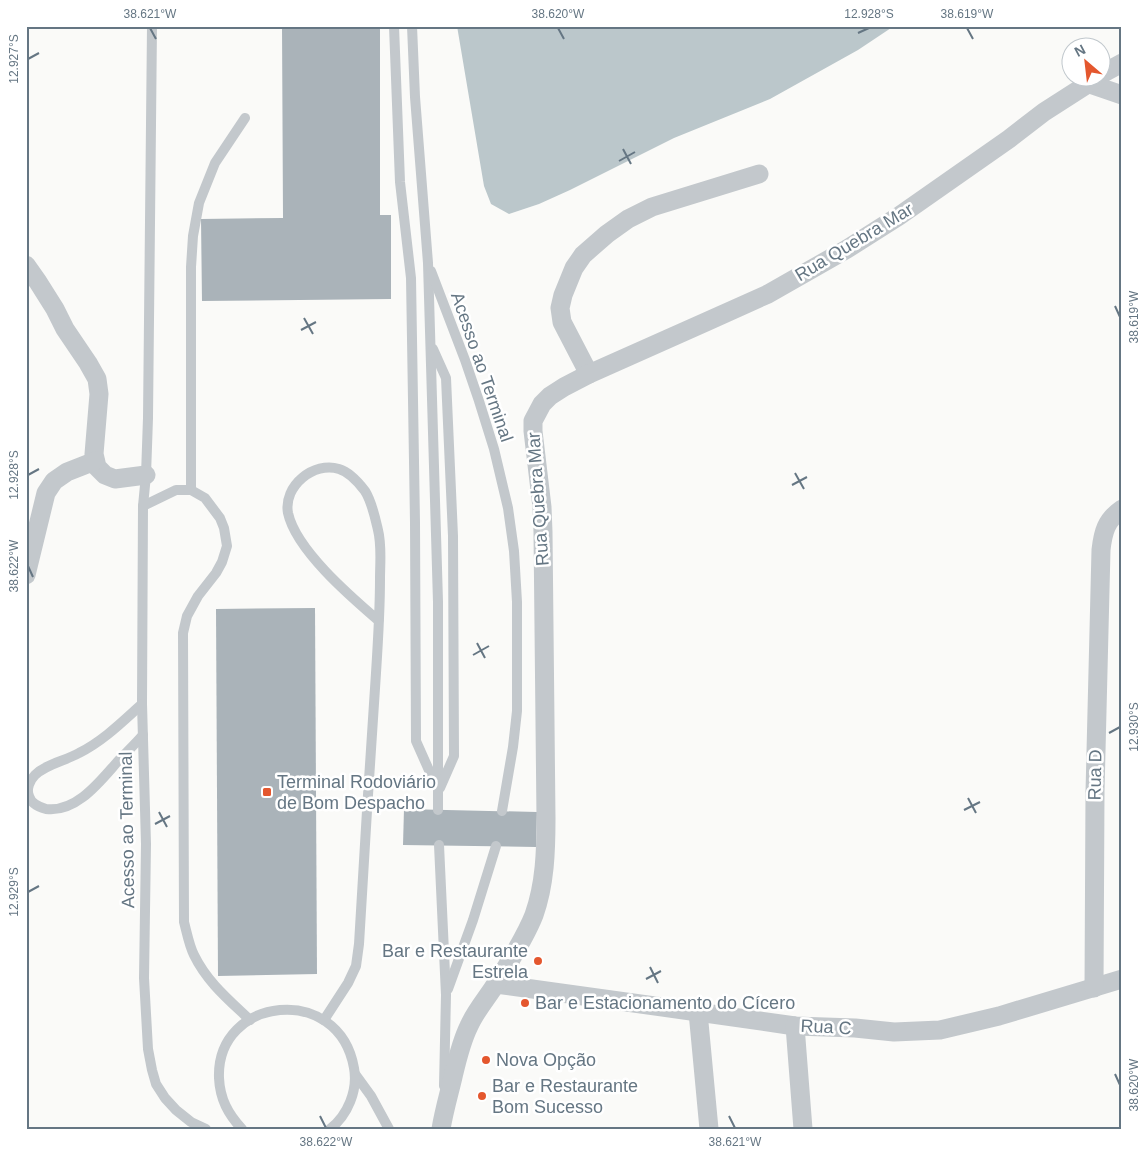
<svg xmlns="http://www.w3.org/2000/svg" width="1148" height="1155" viewBox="0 0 1148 1155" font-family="Arial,sans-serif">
<rect width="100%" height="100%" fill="#fafaf8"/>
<!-- water -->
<path fill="#bbc7cb" d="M457 26H894L858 50 770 99 674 138 570 190 539 204 509 214 491 204 484 186Z"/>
<!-- building -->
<g fill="#aab3b9">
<path d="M282 26H380V215H391V299L202 301 201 219 283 218Z"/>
<path d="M315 608 317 974 218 976 216 609Z"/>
<path d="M404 809 537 812 536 847 403 845Z"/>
</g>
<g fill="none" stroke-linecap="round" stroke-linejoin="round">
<!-- service -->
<g stroke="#c3c8cc" stroke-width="10">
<path d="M152 26 148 418 146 475 143 506 142 704 146 844 144 978 148 1049 152 1070 156 1084 165 1098 176 1110 191 1122 206 1129"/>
<path d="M394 26 400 182 411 278 415 522 416 741 436 786"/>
<path d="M412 26 415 97 428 263 438 602V810"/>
<path d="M431 271 465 360 479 401 494 449 508 508 514 551 517 602V711L513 747 502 811"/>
<path d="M433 349 446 378 453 536 454 756 440 788"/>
<path d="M191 490V267L193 236 199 203 215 163 245 118"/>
<path d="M143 506 176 490H191L205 498 220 518 224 528 227 546 222 562 216 573 198 596 187 616 183 633 184 922C187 933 189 945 194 955 207 982 229 1000 250 1020"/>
<path d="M142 704C122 722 103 741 79 753 65 761 46 764 35 775 30 780 26 789 29 796 31 804 39 807 46 809 77 813 101 780 119 760 127 752 135 744 143 735"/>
<path d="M439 845 446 995 444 1086"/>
<path d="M448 989 473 920 496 846"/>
<path d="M324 1020 348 983 356 966 359 944C364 854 370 763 376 673 378 642 380 610 380 579 380 562 382 546 378 530 375 517 372 502 365 491 359 483 349 472 339 469 314 461 283 486 288 513 296 550 351 597 379 621"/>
<path d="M355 1074 371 1096 389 1129"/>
<path d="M242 1129C228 1114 220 1099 219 1078 216 996 339 982 354 1068 358 1090 348 1115 330 1129"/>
</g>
<!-- minor -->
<g stroke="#c3c8cc" stroke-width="19">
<path d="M1100 75 1122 63"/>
<path d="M1087 83 1122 95"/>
<path d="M26 265 38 282 55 309 65 329 88 363 97 379 99 394 94 454 97 467 105 475 115 479 146 475"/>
<path d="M589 374 562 322 560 308 563 295 574 268 583 255 607 234 628 219 652 207 759 174"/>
<path d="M26 575 46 493 54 481 67 472 95 461"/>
<path d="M496 984 698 1012 795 1026 855 1028 894 1032 940 1030 999 1016 1122 979"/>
<path d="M1094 988 1095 792 1101 550C1103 532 1106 520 1122 509"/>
<path d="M698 1012 709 1129"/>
<path d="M795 1026 803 1129"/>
<path d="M441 1129C444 1111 449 1094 453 1077 457 1060 461 1042 469 1026 476 1010 488 997 497 982 510 961 525 938 534 915 545 884 546 851 546 818L543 532 542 507 533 431V421L542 404 550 396 564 387 589 374 708 321 768 294 847 249 899 216 1009 139 1044 112 1097 78"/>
</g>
</g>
<!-- ticks -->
<path fill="none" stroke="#657683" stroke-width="2" d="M150 28 156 39M558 28 564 39M967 28 973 39M858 33 869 28M28 59 39 53M623 149 631 164M619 161 635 152M1115 306 1120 317M304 318 313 334M301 330 316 322M795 473 804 489M28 475 39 469M792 485 807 477M28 566 33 577M477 643 485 658M473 655 489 646M1109 733 1120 727M968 798 976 813M964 810 980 802M159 812 167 827M155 824 170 816M28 892 39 886M650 967 658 983M646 979 661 971M1115 1074 1120 1085M320 1116 326 1128M729 1116 735 1128"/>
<!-- markers -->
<g fill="#e4572e" stroke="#fff" stroke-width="2">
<rect x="262" y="787" width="10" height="10" rx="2.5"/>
<circle cx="538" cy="961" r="5"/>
<circle cx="525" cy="1003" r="5"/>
<circle cx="486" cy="1060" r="5"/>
<circle cx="482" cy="1096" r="5"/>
</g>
<g text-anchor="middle" stroke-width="5" stroke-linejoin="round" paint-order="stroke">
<!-- street labels -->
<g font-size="18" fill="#657683" stroke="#fff">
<text transform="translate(854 242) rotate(-31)" y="6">Rua Quebra Mar</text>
<text transform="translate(482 367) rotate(71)" y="6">Acesso ao Terminal</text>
<text transform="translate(538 499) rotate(-94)" y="6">Rua Quebra Mar</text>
<text transform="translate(1095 775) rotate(-89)" y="6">Rua D</text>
<text transform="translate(127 830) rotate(-91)" y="6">Acesso ao Terminal</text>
<text transform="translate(826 1027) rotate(3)" y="6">Rua C</text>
</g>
<!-- poi labels -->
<g font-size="18" fill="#657683" stroke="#fff" text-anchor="start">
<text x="277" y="788">Terminal Rodoviário<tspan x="277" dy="21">de Bom Despacho</tspan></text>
<text x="528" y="957" text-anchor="end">Bar e Restaurante<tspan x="528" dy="21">Estrela</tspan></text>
<text x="535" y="1009">Bar e Estacionamento do Cícero</text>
<text x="496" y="1066">Nova Opção</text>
<text x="492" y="1092">Bar e Restaurante<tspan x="492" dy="21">Bom Sucesso</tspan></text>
</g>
</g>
<!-- border -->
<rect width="1148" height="1155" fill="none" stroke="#ffffff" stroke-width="55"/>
<!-- north arrow -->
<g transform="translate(1086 62) rotate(332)"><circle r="24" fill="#ffffff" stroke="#c1c8cd"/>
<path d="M0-4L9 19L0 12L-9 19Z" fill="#e4572e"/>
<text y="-8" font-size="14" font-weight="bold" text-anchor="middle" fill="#657683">N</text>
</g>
<rect x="28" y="28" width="1092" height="1100" fill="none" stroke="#657683" stroke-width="2"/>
<g font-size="12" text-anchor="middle" fill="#657683">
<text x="150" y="18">38.621°W</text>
<text x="558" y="18">38.620°W</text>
<text x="869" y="18">12.928°S</text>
<text x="967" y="18">38.619°W</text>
<text transform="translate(14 59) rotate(-90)" y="4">12.927°S</text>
<text transform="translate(1134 317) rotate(-90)" y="4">38.619°W</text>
<text transform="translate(14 475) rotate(-90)" y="4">12.928°S</text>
<text transform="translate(14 566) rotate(-90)" y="4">38.622°W</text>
<text transform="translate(1134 727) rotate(-90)" y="4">12.930°S</text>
<text transform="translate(14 892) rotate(-90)" y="4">12.929°S</text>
<text transform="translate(1134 1085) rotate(-90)" y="4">38.620°W</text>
<text x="326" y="1146">38.622°W</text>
<text x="735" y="1146">38.621°W</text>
</g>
</svg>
